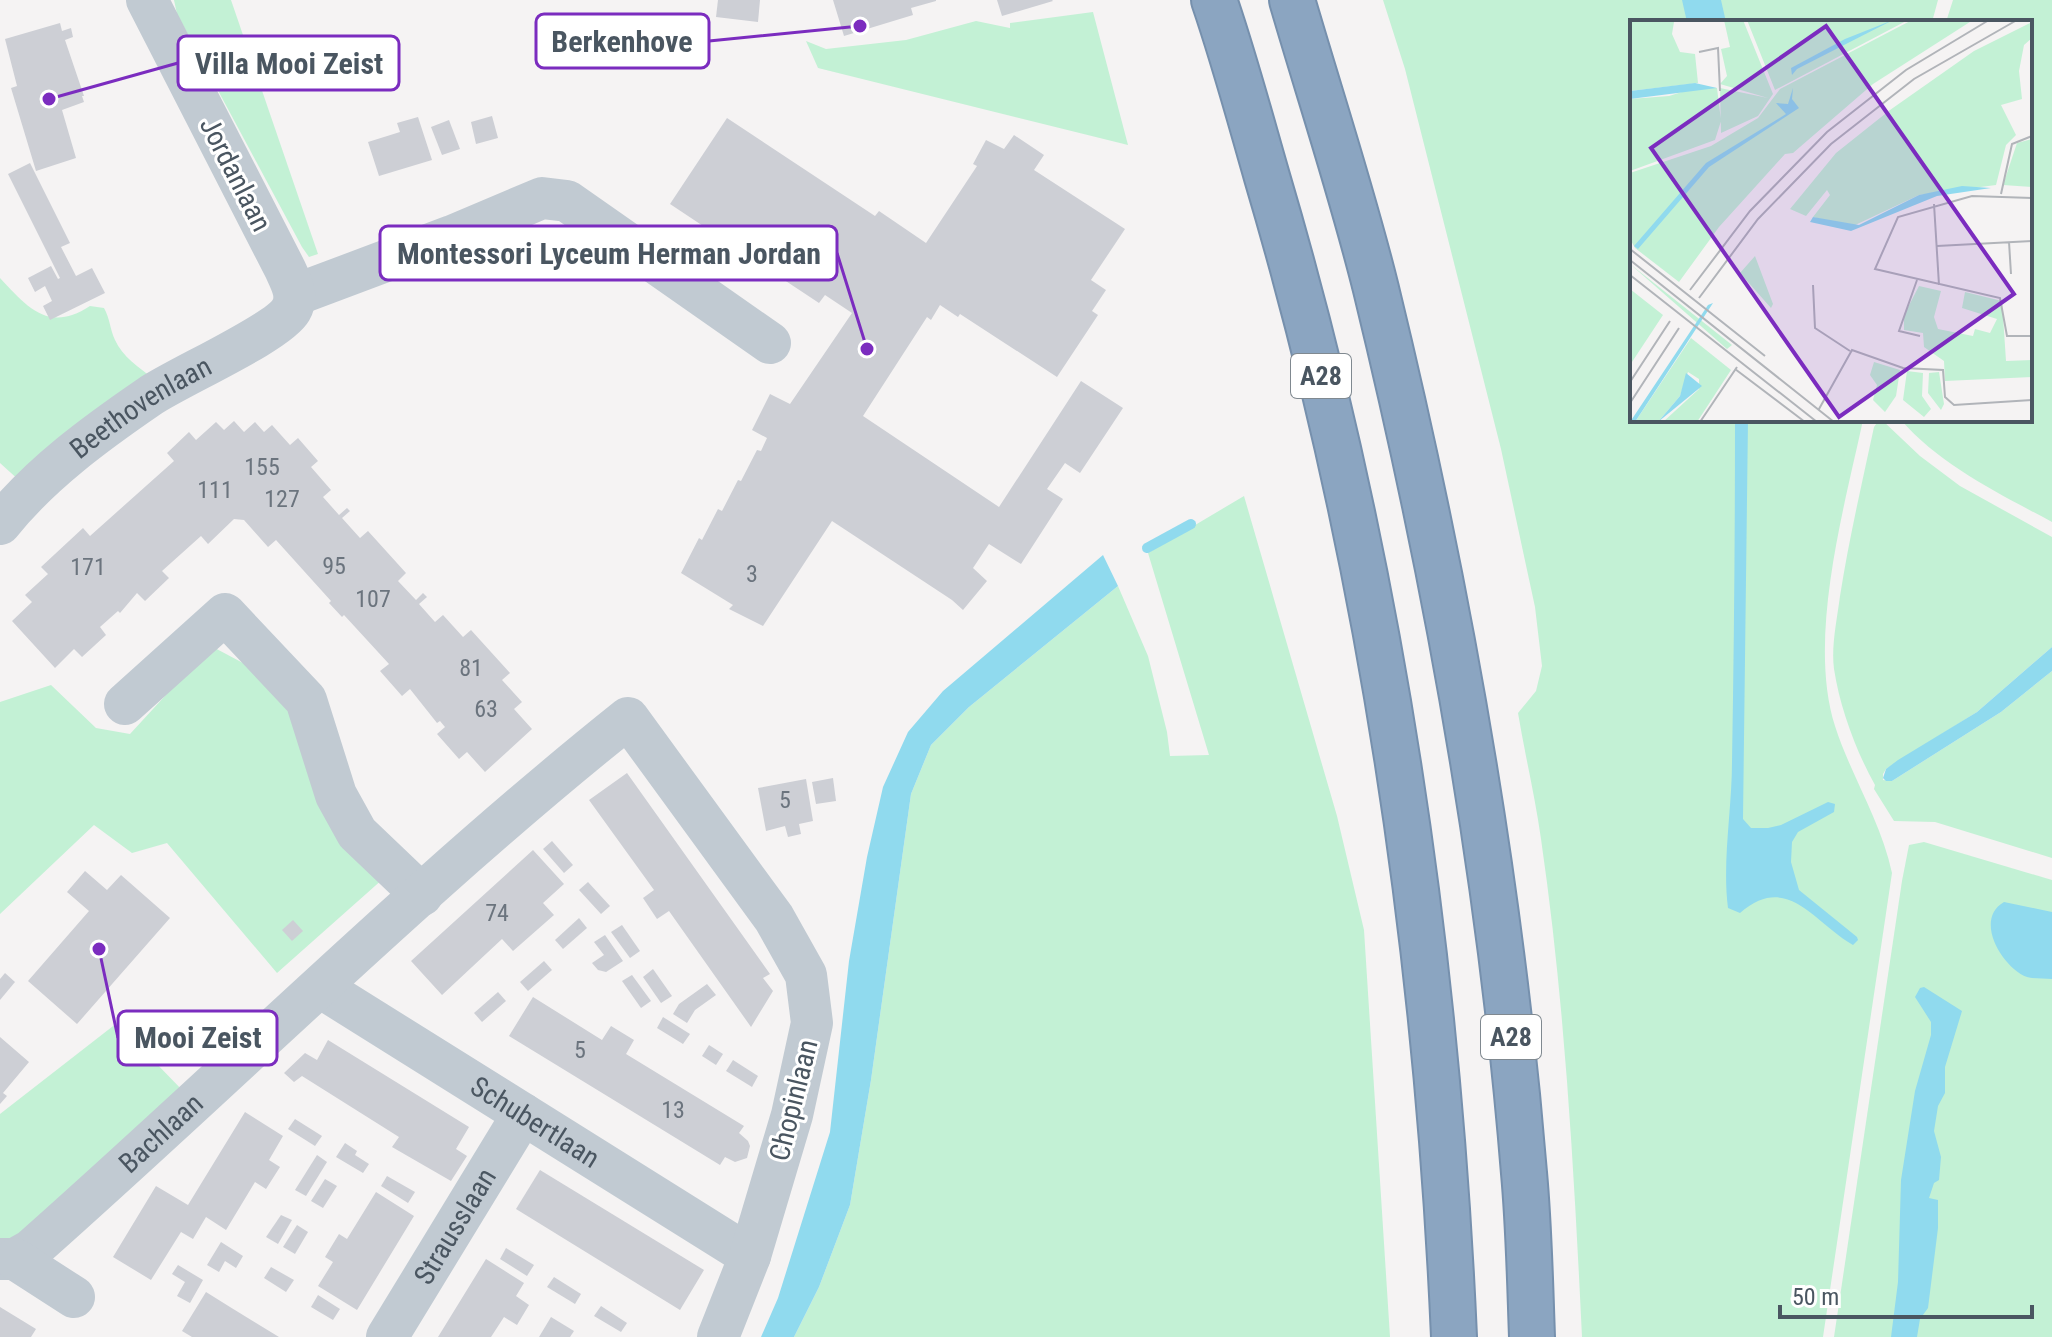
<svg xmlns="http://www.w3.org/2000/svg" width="2052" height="1337" viewBox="0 0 2052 1337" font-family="'Roboto Condensed',sans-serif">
<rect width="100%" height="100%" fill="#f5f3f3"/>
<!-- green -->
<g fill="#c3f1d5">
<path d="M174 0H231L318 254 309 257 302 247 177 14Z"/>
<path d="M1383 0H1938L1932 22H1632V420H1863C1844 509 1807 638 1835 726 1851 776 1881 821 1892 873L1823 1337H1582C1574 1171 1565 1004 1541 839 1535 796 1525 755 1518 713L1536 691 1542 666 1535 607 1501 449 1405 69Z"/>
<path d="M1953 0H2052V522C2000 494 1940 465 1901 420H2030V22H1946Z"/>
<path d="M1093 12 1128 145 818 68 806 41 826 49 906 40 976 21 1010 28V23Z"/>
<path d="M0 278C28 308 49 333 90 306L104 308C110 319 110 329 115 340 122 356 139 368 153 378L21 482 0 463Z"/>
<path d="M1879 420H1882L1920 456 1960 486 2052 537V647L1977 712 1886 769 1883 774V780L1892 781 2001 712 2052 671V858L1935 822 1894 821 1874 789 1875 785C1856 751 1840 708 1834 669 1831 646 1837 620 1840 596 1849 539 1862 483 1874 427Z"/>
<path d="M1244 496 1337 816 1364 930 1390 1337H794L819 1287 850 1205 871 1080 911 794 931 745 969 707 1118 586 1148 656 1167 732 1170 756 1209 755 1148 553Z"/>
<path d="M211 646 243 663 290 702 384 878 277 973 167 843 132 853 94 825 0 914V702L51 685 96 728 130 734Z"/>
<path d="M1924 842 2052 880V1337H1834L1902 881 1909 845Z"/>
<path d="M117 1023 185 1093 0 1250V1114Z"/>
</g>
<!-- water -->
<g fill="#90daee">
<path d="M1682 0H1721L1726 22H1687Z"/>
<path d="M1735 420H1748L1743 819 1751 828H1768L1781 825 1828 802 1835 804 1834 812 1798 832 1792 842 1791 862 1799 890 1857 937 1858 940 1853 945C1813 922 1788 872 1740 913L1728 908C1722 862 1732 809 1732 762 1734 648 1735 534 1735 420Z"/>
<path d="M1103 555 1118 586 969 707 931 745 911 794 871 1080 850 1205 819 1287 794 1337H761L778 1298 830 1132 849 961 867 857 883 787 908 732 943 691Z"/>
<path d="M2052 647V671L2001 712 1892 781H1886L1883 778 1886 769 1898 760 1977 712Z"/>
<path d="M2004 902 2052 912V979C2044 978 2034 979 2027 977 2003 968 1973 920 2004 902Z"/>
<path d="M1924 987 1962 1011 1945 1067V1093L1938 1106 1934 1131 1941 1157 1939 1180 1934 1183 1929 1198 1938 1200V1228L1928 1308 1920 1319 1917 1337H1891L1898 1282 1901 1180 1915 1091 1931 1035V1022L1915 997 1920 988Z"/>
</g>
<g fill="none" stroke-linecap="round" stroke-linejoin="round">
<!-- stream -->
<path stroke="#90daee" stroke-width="10" d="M1147 548 1191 524"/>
</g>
<!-- building -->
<g fill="#cdcfd5">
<path d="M718 0H760L758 22 716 17Z"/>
<path d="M833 0H936V1L911 8 913 15 844 36Z"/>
<path d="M997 0H1052L1053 1 1002 16Z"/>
<path d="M60 23 62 31 71 28 73 37 65 40 84 96H82L84 102 62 110 76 158 36 171 11 88 17 86 5 39Z"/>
<path d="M492 116 498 138 476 144 471 122Z"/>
<path d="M418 117 432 160 379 176 368 142 400 132 397 123Z"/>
<path d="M727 118 875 216 879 211 926 243 977 166 973 164 986 140 1004 149 1014 135 1044 155 1034 170 1125 229 1091 280 1106 290 1092 311 1098 315 1057 377 960 314 958 317 940 305 931 320 927 317 863 416 999 507 1081 381 1123 408 1080 473 1065 463 1047 489 1063 499 1021 564 989 544 973 568 987 581 963 610 952 600 832 521 763 626 729 609 733 605 681 573 699 538 702 540 718 509 722 511 738 480 741 481 757 450 761 451 767 438 752 430 770 394 790 404 852 313 825 295 819 303 670 204Z"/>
<path d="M449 120 460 149 442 155 431 127Z"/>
<path d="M30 163 70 243 61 247 76 276 92 268 105 293 50 320 43 306 52 301 45 286 35 292 28 278 51 266 58 279 60 278 8 174Z"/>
<path d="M234 421 244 432 255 422 264 432 272 425 290 445 298 438 318 461 311 467 331 490 323 497 339 515 347 508 350 511 342 518 360 538 368 531 406 573 398 581 416 600 423 593 427 597 419 604 435 622 443 615 463 637 471 630 510 673 502 680 522 702 514 709 532 729 485 772 467 752 459 759 437 734 445 727 440 721 437 723 410 689 402 696 380 671 389 664 344 615 342 617 329 603 331 601 276 540 268 547 244 520 234 519 208 544 201 536 162 571 169 578 145 601 137 593 120 613 118 611 100 627 106 635 82 657 74 649 55 668 12 621 32 602 25 595 48 574 41 567 83 528 90 536 174 461 167 453 189 432 196 440 216 422 224 430Z"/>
<path d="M627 773 770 974 763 978 773 991 751 1027 669 911 657 919 643 898 654 890 589 800Z"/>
<path d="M833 778 836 801 816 804 812 782Z"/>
<path d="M806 779 813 821 799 824 801 834 788 837 785 826 766 831 758 788Z"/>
<path d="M552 841 573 865 564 873 543 849Z"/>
<path d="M533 850 564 884 543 903 554 915 513 951 502 939 442 995 411 961Z"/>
<path d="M85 871 107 890 121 875 170 918 77 1024 28 981 89 911 67 892Z"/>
<path d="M588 882 610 906 601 914 579 890Z"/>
<path d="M579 918 587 928 563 949 555 940Z"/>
<path d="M293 920 303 931 292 941 282 930Z"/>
<path d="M622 925 640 951 630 958 611 932Z"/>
<path d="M605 935 623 961 606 972 598 970 592 963 604 955 594 942Z"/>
<path d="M544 961 552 970 528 991 520 982Z"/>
<path d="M653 969 672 996 661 1003 643 977Z"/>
<path d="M5 973 15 982 0 1000V979Z"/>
<path d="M632 975 651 1001 641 1008 622 981Z"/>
<path d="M707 984 716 995 695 1010 687 1023 673 1014 679 1004Z"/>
<path d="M498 992 506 1001 482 1022 474 1013Z"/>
<path d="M533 997 602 1040 611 1026 634 1040 626 1054 744 1126 739 1133 748 1141 750 1146 747 1158 735 1162 725 1157 720 1165 509 1036Z"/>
<path d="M663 1017 690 1034 683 1044 657 1028Z"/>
<path d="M0 1037 29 1062 3 1093 7 1096 0 1104Z"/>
<path d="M328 1040 469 1127 456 1149 467 1156 451 1181 392 1147 399 1137 302 1076 294 1082 284 1073 305 1053 317 1060Z"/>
<path d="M709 1045 723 1054 716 1065 702 1056Z"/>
<path d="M733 1060 758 1076 752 1087 726 1071Z"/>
<path d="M245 1112 283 1136 269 1160 280 1167 266 1189 255 1182 226 1230 206 1217 193 1239 181 1232 151 1280 113 1257 156 1186 188 1205Z"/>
<path d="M295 1119 322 1136 315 1146 288 1129Z"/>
<path d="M345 1143 357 1151 355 1155 369 1164 363 1173 336 1157Z"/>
<path d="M317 1155 327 1162 306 1196 295 1190Z"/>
<path d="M540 1170 704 1270 680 1310 516 1209Z"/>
<path d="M387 1176 415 1192 408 1203 381 1186Z"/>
<path d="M325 1179 337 1186 323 1208 311 1201Z"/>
<path d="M376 1192 414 1216 357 1310 318 1286 333 1262 325 1257 339 1234 347 1239Z"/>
<path d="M281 1215 292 1220 278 1244 266 1237Z"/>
<path d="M297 1225 308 1232 295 1254 283 1247Z"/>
<path d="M221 1242 243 1256 236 1268 225 1261 219 1272 207 1265Z"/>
<path d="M506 1248 534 1265 527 1276 500 1259Z"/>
<path d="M486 1259 524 1283 516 1296 529 1305 517 1325 504 1317 491 1337H438Z"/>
<path d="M178 1265 203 1280 190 1303 177 1296 185 1282 172 1274Z"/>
<path d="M271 1267 294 1280 286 1292 264 1278Z"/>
<path d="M554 1277 581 1294 575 1304 547 1287Z"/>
<path d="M206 1292 230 1307 279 1337H192L182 1331Z"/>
<path d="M318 1295 340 1309 333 1320 311 1307Z"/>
<path d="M601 1306 627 1323 621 1332 594 1316Z"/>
<path d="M0 1307 36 1329 31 1337H0Z"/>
<path d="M551 1317 574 1331 570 1337H539Z"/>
</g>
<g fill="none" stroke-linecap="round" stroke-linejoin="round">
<!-- highway casing -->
<g stroke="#7690ad" stroke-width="48">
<g id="highway">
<path d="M1214 0C1234 58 1250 118 1267 177 1379 555 1437 944 1454 1337"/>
<path d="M1292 0C1320 96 1352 192 1376 289 1447 580 1500 875 1524 1173 1529 1227 1530 1282 1532 1337"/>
</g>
</g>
<!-- minor -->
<g stroke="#c1cad2" stroke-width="42">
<path d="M295 295 452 236 542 198 567 201 770 343"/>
<path id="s1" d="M0 524C41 473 96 433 150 396 178 377 278 333 291 310 299 296 291 282 285 269L147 0"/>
<path d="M125 704 225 614 306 700 336 795 357 833 422 895"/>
<path id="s2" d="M320 987 750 1256"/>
<path id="s3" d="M0 1259H15L31 1250C230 1074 420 884 628 718L774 918 806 975 812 1023 792 1115 750 1256 718 1337"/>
<path d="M15 1259 74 1297"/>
<path id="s4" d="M387 1337 523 1114"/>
</g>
<!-- highway -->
<use href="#highway" stroke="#8ba5c1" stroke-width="44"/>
</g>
<g text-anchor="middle" stroke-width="6" stroke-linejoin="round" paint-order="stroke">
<!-- number labels -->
<g font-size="24" fill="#6b747e">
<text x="262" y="475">155</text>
<text x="215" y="498">111</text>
<text x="282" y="507">127</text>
<text x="334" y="574">95</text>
<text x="88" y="575">171</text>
<text x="752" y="582">3</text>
<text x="373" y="607">107</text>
<text x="471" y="676">81</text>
<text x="486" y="717">63</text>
<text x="785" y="808">5</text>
<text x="497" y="921">74</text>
<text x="580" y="1058">5</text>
<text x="673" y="1118">13</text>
</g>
<!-- shield labels -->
<g fill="#fff" stroke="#808990" stroke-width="2">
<rect x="1291" y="354" width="60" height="44" rx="6"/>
<rect x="1481" y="1015" width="60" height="44" rx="6"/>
</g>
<g font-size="26" font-weight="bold" fill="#4a5661">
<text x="1321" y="385">A28</text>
<text x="1511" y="1046">A28</text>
</g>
<!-- street labels -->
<g font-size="28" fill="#4a5661" stroke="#fff">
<text transform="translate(236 174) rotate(63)" y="10">Jordanlaan</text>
<text dy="10" stroke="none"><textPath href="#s1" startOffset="184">Beethovenlaan</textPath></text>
<text transform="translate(793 1100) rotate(-76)" y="10">Chopinlaan</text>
<text dy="10" stroke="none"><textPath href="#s2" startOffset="254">Schubertlaan</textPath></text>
<text dy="10" stroke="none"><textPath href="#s3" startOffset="208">Bachlaan</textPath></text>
<text dy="10" stroke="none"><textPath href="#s4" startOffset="130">Strausslaan</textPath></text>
</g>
</g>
<!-- overview -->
<g transform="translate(1630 20)">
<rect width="402" height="402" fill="#f5f3f3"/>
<path d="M0 0H50L44 2 42 14 50 32 65 34 68 63 0 71ZM94 0H113L143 74 128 96 91 113 90 68 138 78 90 64 97 56 91 29 100 27ZM117 0H278L145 70ZM282 0H343L243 64 163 133 155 134 89 207 49 262 5 228 0 219V153L81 126 128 98 150 69ZM402 2V18L394 25 389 51 392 79 371 85 386 115 376 125 366 165 289 175 221 207 183 197 200 175 197 170 176 196 160 189 206 133 260 90 344 31ZM68 67 87 68 91 101 85 120 0 151V79L39 76ZM402 119V167L373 165 387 123ZM125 236 143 284 141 288 110 253ZM0 244 102 325 97 329ZM289 266 311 271 304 297 308 309 343 316 345 309 360 313 367 299 332 288 335 272 372 281 376 341 402 340V357L315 361 314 341 294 327 293 313 274 310V295ZM0 269 33 295 0 345ZM61 318 101 350 67 402H33L69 369V359L58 352 50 376 28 402H5ZM244 342 270 350 266 376 255 392 243 380 247 365 240 355ZM277 351 293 353 292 376 301 389 294 397 273 380ZM309 352 314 384 311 390 298 373 299 353Z" fill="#c3f1d5"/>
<path d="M263 0 167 49 162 55 161 48 215 19ZM65 63 87 68 0 79V71ZM163 68 162 79 169 88 79 147 8 229 4 226 76 143 156 94 146 83 158 84ZM332 166 361 168 307 176 221 211 180 202 183 197 229 205 289 175ZM83 283 5 402H0L78 285ZM56 353 72 366 28 402 50 376Z" fill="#90daee"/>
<path fill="none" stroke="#b1b4b9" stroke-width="2" d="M69 32 88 28 90 71M371 174 382 124 402 116M402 178 342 176 268 197 245 249 370 278 377 316H402M304 184 309 265M379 222 381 254M307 226 402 221M0 229 135 336M0 240 204 402M0 255 187 402M287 260 269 311 290 316M183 265 185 308 220 331M60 270 120 191 197 112 276 50 359 0M69 278 128 199 201 124 284 59 387 0M105 349 175 402M0 362 40 301M0 383 49 308M189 389 222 330 273 348 313 350 315 377 324 385 402 380M70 402 107 347"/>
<path fill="#7b2cbf" fill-opacity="0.15" stroke="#7b2cbf" stroke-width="4" d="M196 6 384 274 209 397 21 128Z"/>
<rect width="402" height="402" fill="none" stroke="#4a5661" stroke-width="4"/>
</g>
<!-- callouts -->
<path fill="none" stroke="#7b2cbf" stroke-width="3" d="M860 26L709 41M49 99L178 63M867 349L837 253M99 949L118 1038"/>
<g fill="#7b2cbf" stroke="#fff" stroke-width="3">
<circle cx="860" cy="26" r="8"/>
<circle cx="49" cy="99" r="8"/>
<circle cx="867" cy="349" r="8"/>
<circle cx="99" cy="949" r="8"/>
</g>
<g fill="#fff" stroke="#7b2cbf" stroke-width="3">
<rect x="536" y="14" width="173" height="54" rx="8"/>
<rect x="178" y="36" width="221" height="54" rx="8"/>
<rect x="380" y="226" width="457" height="54" rx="8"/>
<rect x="118" y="1011" width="159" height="54" rx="8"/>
</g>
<g font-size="30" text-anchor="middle" font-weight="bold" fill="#4a5661">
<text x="622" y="52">Berkenhove</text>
<text x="289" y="74">Villa Mooi Zeist</text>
<text x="609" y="264">Montessori Lyceum Herman Jordan</text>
<text x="198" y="1048">Mooi Zeist</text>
</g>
<!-- scale -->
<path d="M1780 1305v12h252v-12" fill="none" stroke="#4a5661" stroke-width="4"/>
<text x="1792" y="1305" font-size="24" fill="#4a5661" stroke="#ffffff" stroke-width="6" paint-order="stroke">50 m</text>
</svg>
